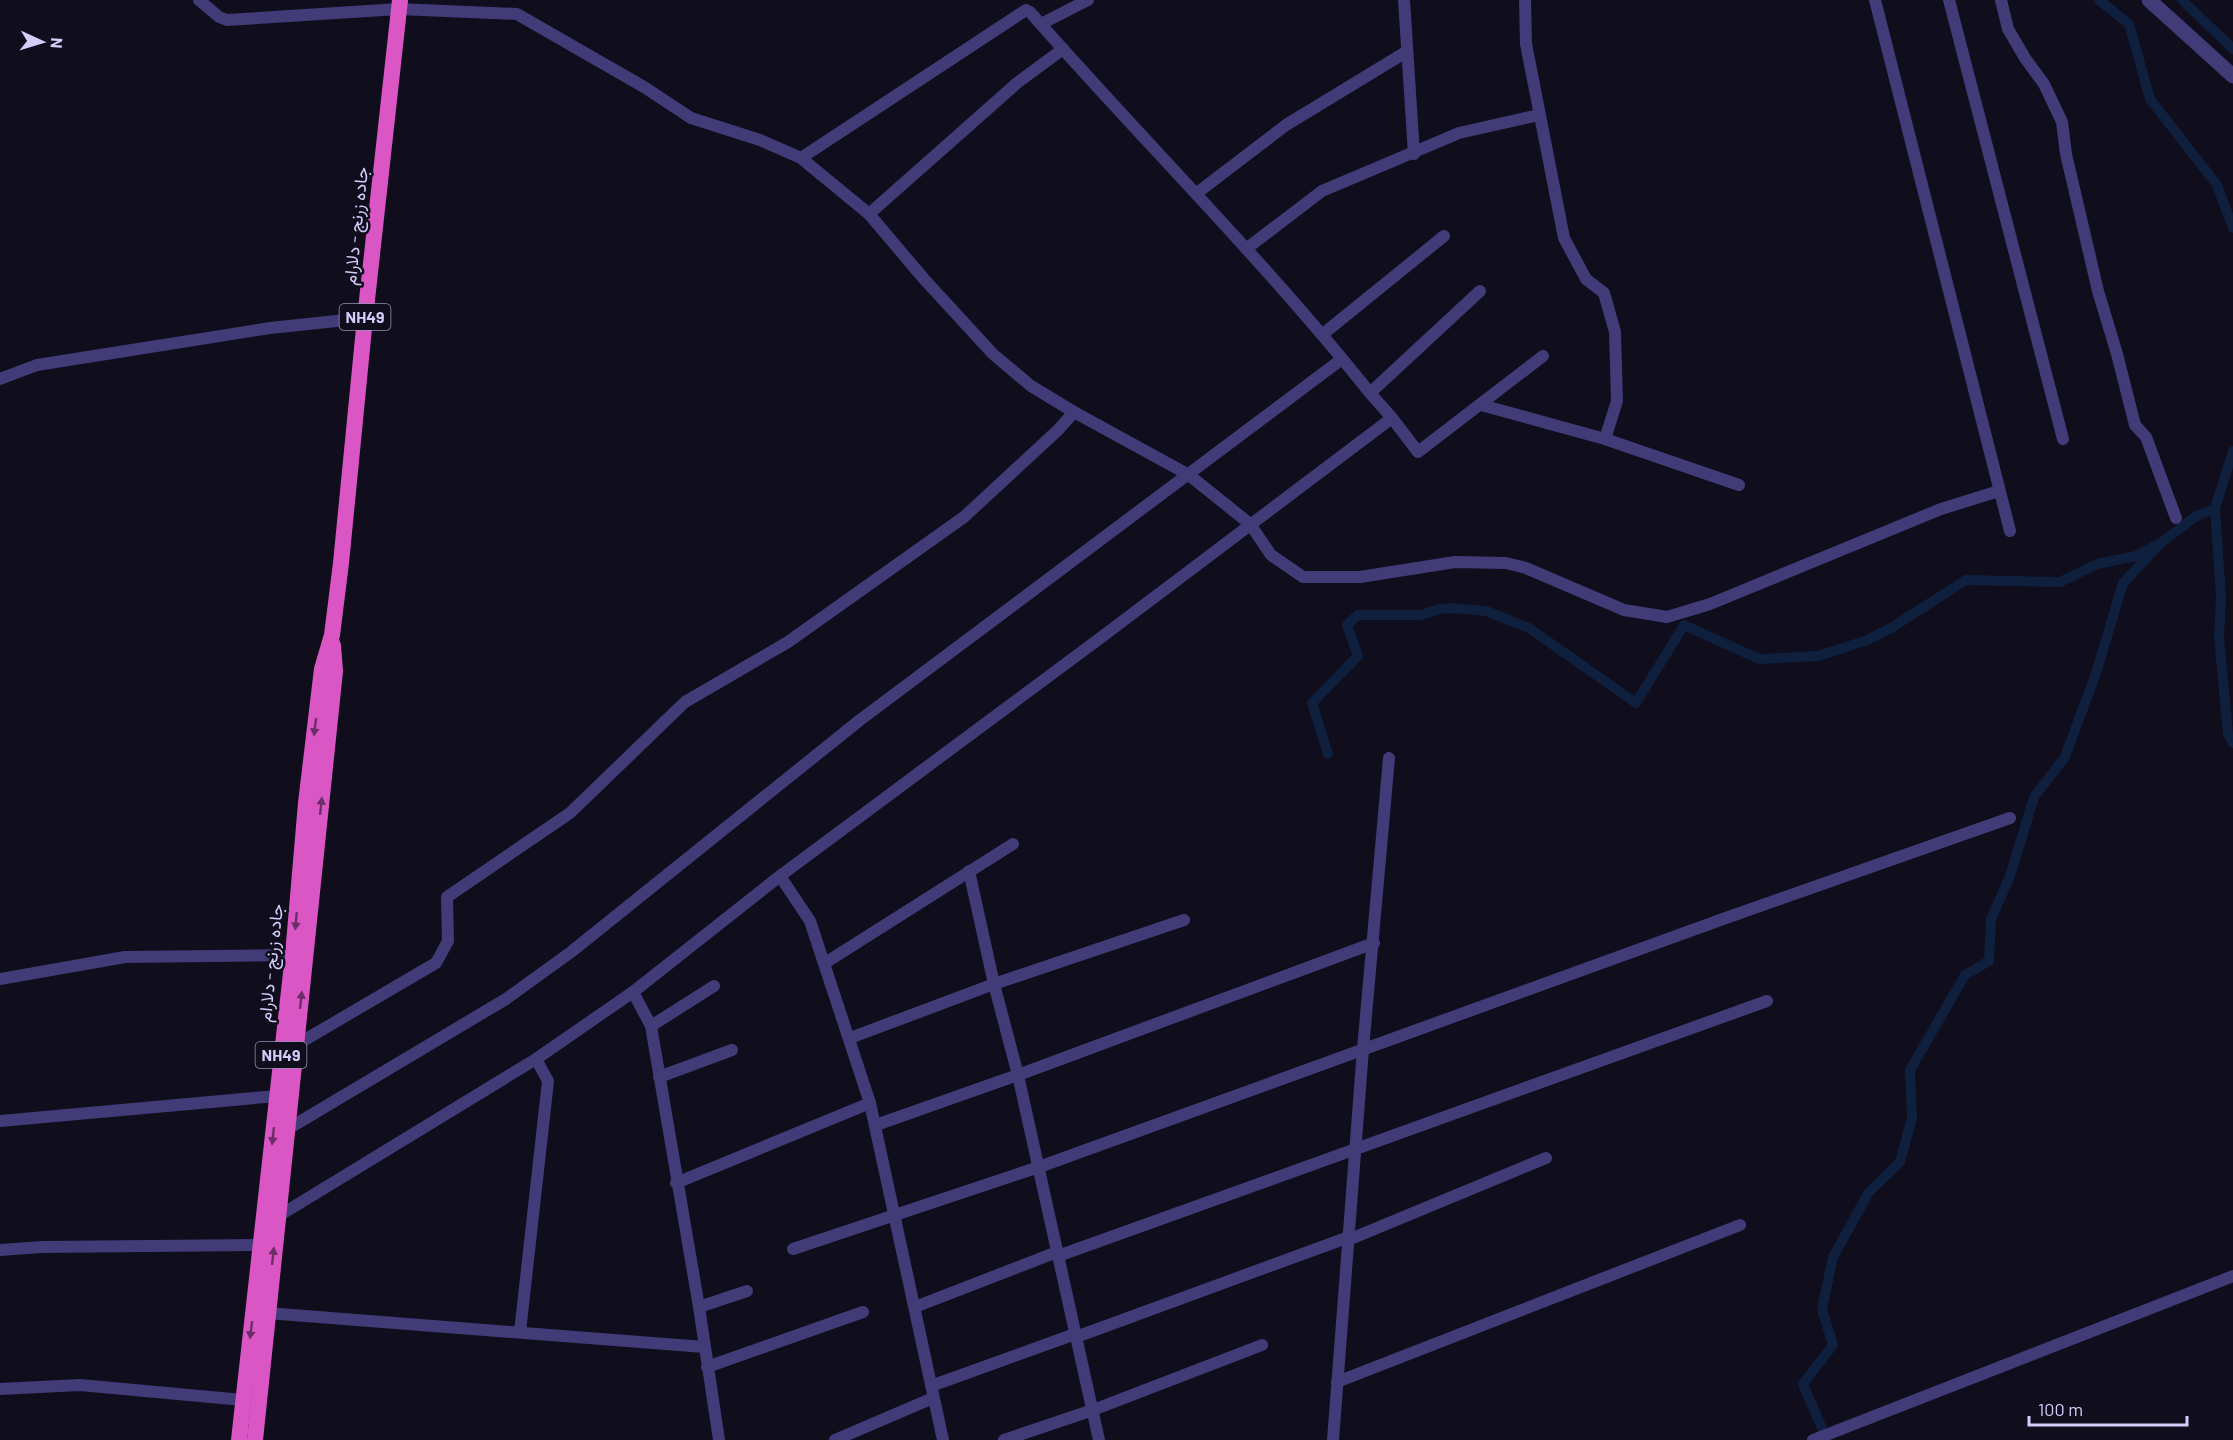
<svg xmlns="http://www.w3.org/2000/svg" width="2233" height="1440" viewBox="0 0 2233 1440" font-family="Barlow,Vazirmatn,sans-serif">
<rect width="100%" height="100%" fill="#100d1c"/>
<g fill="none" stroke-linecap="round" stroke-linejoin="round">
<!-- canal -->
<g stroke="#0f1f3e" stroke-width="10">
<path d="M2099 0 2129 24 2150 99 2217 185 2233 228"/>
<path d="M2182 0 2233 49"/>
<path d="M2233 451 2215 508 2221 597 2219 637 2228 734 2233 743"/>
<path d="M1328 754 1312 703 1358 656 1347 625 1358 615H1421L1439 609 1452 608 1486 611 1529 628 1636 703 1684 625 1759 659 1818 656 1865 641 1891 628 1966 580 2060 582 2097 564 2136 556 2162 542"/>
<path d="M1827 1440 1803 1384 1833 1345 1822 1309 1833 1257 1869 1192 1900 1162 1912 1118 1910 1070 1965 975 1989 961 1991 919 2010 876 2034 797 2065 757 2096 673 2123 583 2162 542 2195 517 2215 508"/>
</g>
<!-- minor -->
<g stroke="#413b78" stroke-width="12">
<path d="M199 0 219 17 227 20 399 9 517 14 644 87 691 118 760 140 801 158 869 214 924 279 993 354 1031 386 1074 412 1189 475 1250 524 1271 555 1303 577H1360L1455 562 1506 563 1526 568 1624 610 1667 617 1710 604 1941 509 1999 491"/>
<path d="M1404 0 1414 154"/>
<path d="M1525 0 1526 44 1564 238 1586 279 1604 293 1615 332 1617 401 1605 439"/>
<path d="M1875 0 2010 531"/>
<path d="M1949 0 2063 439"/>
<path d="M2001 0 2008 29 2025 58 2044 84 2062 122 2066 154 2098 291 2117 354 2135 425 2146 437 2176 518"/>
<path d="M1041 24 1088 0"/>
<path d="M801 158 1026 10 1030 12C1142 140 1264 260 1370 393"/>
<path d="M1197 193 1286 125 1406 52"/>
<path d="M869 214 1017 83 1063 49"/>
<path d="M1246 249 1322 191 1459 133 1539 115"/>
<path d="M1323 334 1444 236"/>
<path d="M0 379 37 365 270 328 365 318"/>
<path d="M1481 405 1605 439 1739 485"/>
<path d="M1392 418 1418 452 1543 356"/>
<path d="M969 871 994 984 1018 1075 1099 1440"/>
<path d="M780 876 810 921 870 1103 943 1440"/>
<path d="M825 963 1013 844"/>
<path d="M0 979 125 957 293 955"/>
<path d="M633 992 651 1026 699 1307 719 1440"/>
<path d="M651 1026 714 986"/>
<path d="M850 1038 994 984 1184 920"/>
<path d="M296 1045 436 963 448 941 447 897 570 813 685 702 788 642 964 517 1058 430 1074 412"/>
<path d="M659 1077 732 1050"/>
<path d="M0 1121 277 1096"/>
<path d="M876 1125 1018 1075 1374 943"/>
<path d="M286 1130 506 999 571 952 860 720 1342 359"/>
<path d="M676 1183 870 1103"/>
<path d="M277 1217 536 1059 633 992 780 876 1103 636 1392 418 1370 393 1480 291"/>
<path d="M1348 1240 1546 1158"/>
<path d="M793 1249 1039 1167 1723 919 2010 818"/>
<path d="M0 1250 42 1247 261 1245"/>
<path d="M1058 1256 1767 1001"/>
<path d="M699 1307 747 1291"/>
<path d="M915 1307 1057 1252"/>
<path d="M267 1313 704 1347"/>
<path d="M520 1332 548 1081 536 1059"/>
<path d="M1076 1337 1349 1237"/>
<path d="M707 1367 863 1312"/>
<path d="M1337 1382 1740 1225"/>
<path d="M931 1386 1075 1334"/>
<path d="M0 1389 80 1385 243 1400"/>
<path d="M835 1440 933 1398"/>
<path d="M1004 1440 1093 1410 1262 1345"/>
<path d="M1333 1440 1363 1049 1389 758"/>
<path d="M1813 1440 2233 1276"/>
</g>
<!-- tertiary -->
<path stroke="#413b78" stroke-width="15" d="M2149 0 2233 76"/>
<!-- trunk -->
<g stroke="#da56c4" stroke-width="16">
<path d="M239 1440 293 955 306 803 322 669 332 635 341 563 365 318 400 0"/>
<path d="M255 1440 335 671 333 645"/>
</g>
</g>
<!-- one-way arrows -->
<defs><path id="oneway-solid" d="M-6-.8H1V-3.2L6.5 0L1 3.2V.8H-6Z" transform="scale(1.5)"/></defs>
<g fill="#6b2e68">
<use href="#oneway-solid" transform="translate(315 727) rotate(97)"/>
<use href="#oneway-solid" transform="translate(321 806) rotate(-84)"/>
<use href="#oneway-solid" transform="translate(296 921) rotate(95)"/>
<use href="#oneway-solid" transform="translate(301 1000) rotate(-84)"/>
<use href="#oneway-solid" transform="translate(273 1136) rotate(96)"/>
<use href="#oneway-solid" transform="translate(273 1256) rotate(-84)"/>
<use href="#oneway-solid" transform="translate(251 1330) rotate(97)"/>
</g>
<g text-anchor="middle" stroke-width="5" stroke-linejoin="round" paint-order="stroke">
<!-- shield labels -->
<g fill="#100d1c" stroke="#9993b8" stroke-width="1.5">
<rect x="339.5" y="304" width="51" height="26" rx="4.5"/>
<rect x="255.5" y="1042" width="51" height="26" rx="4.5"/>
</g>
<g font-size="16" font-weight="bold" fill="#d4ccfb">
<text x="365" y="323">NH49</text>
<text x="281" y="1061">NH49</text>
</g>
<!-- street labels -->
<g font-size="18" fill="#d4ccfb" stroke="#100d1c">
<text transform="translate(356 226) rotate(-84)" y="6">جاده زرنج - دلارام</text>
<text transform="translate(271 963) rotate(-84)" y="6">جاده زرنج - دلارام</text>
</g>
</g>
<!-- north arrow -->
<g transform="translate(42 42) rotate(94)" stroke="#100d1c" stroke-width="4.5" paint-order="stroke">
<path d="M0-4.5L10 22L0 15L-10 22Z" fill="#d4ccfb"/>
<text y="-9" font-size="16" font-weight="bold" text-anchor="middle" fill="#d4ccfb">N</text>
</g>
<!-- scale -->
<path d="M2029 1416v9h158v-9" fill="none" stroke="#d4ccfb" stroke-width="3"/>
<text x="2038" y="1416" font-size="18" fill="#d4ccfb" stroke="#100d1c" stroke-width="4.5" paint-order="stroke">100 m</text>
</svg>
